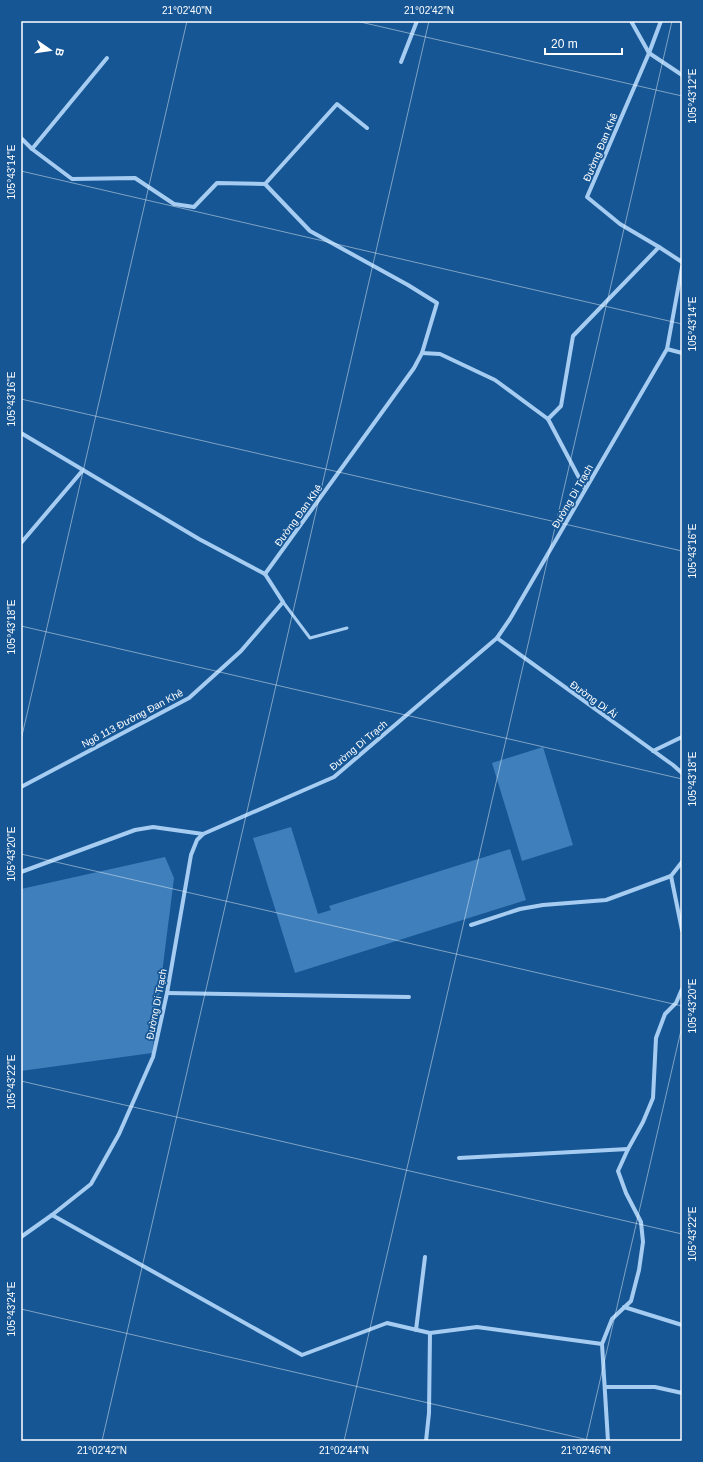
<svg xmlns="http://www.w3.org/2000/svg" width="703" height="1462" viewBox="0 0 703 1462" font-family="Helvetica,sans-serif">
<rect width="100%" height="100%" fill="#165694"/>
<!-- building -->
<g fill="#3e7fbc">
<path d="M543 747 573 845 522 861 492 763Z"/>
<path d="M291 827 318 914 331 910 329 906 510 849 526 900 295 973 253 838Z"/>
<path d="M165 857 174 878 152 1053 21 1071V889Z"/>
</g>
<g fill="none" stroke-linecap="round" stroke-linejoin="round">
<!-- lane -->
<path stroke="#a6cdf1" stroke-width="3" d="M283 602 310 638 347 628"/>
<!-- street -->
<g stroke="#a6cdf1" stroke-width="4">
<path d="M631 21 649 53 682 75"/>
<path d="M401 62 417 21"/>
<path d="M21 138 32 149 72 179 135 178 174 204 194 207 217 183 265 184"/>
<path d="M32 149 107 58"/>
<path d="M659 247 682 262"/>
<path d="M667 349 682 353"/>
<path d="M422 353 440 354 495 380 548 419 585 489"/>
<path d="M548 419 561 406 573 336 659 247 620 224 587 197 649 53 661 21"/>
<path d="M21 433 199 539 265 574"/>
<path d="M21 543 83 470"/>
<path d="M265 574 414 368 422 353 437 303 408 285 310 231 265 184 337 104 367 128"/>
<path d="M497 638 673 765 682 773"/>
<path d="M653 751 682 737"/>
<path d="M21 787 189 698 241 651 283 602 265 574"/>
<path d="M682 862 671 876 682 930"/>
<path d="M21 872 135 830 153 827 203 834"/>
<path d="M471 925 520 909 543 905 606 900 671 876"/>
<path d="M167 993 409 997"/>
<path d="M459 1158 628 1149"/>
<path d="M52 1215 302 1355 387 1323 430 1333 429 1413 426 1441"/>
<path d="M21 1237 52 1215 91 1184 119 1134 153 1057 167 993 191 855 197 840 203 834 334 777 497 638 510 619 667 349 682 267"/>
<path d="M624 1307 682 1325"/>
<path d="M416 1330 425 1257"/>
<path d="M430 1333 477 1327 602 1344 608 1441"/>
<path d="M602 1344 612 1319 631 1301 639 1270 643 1242 641 1222 626 1193 618 1171 628 1149 643 1122 653 1098 656 1038 665 1014 676 1003 682 989"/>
<path d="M605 1387H655L682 1393"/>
</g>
</g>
<!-- ticks -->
<path fill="none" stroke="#fff" stroke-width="1" stroke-opacity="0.45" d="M356 21 682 96M21 171 682 324M21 399 682 551M21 626 682 779M21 740 187 21M21 854 682 1006M21 1081 682 1234M21 1309 593 1441M102 1441 429 21M344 1441 672 21M586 1441 682 1026"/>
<g text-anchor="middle" stroke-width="3.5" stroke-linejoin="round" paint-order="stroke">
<!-- street labels -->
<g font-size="10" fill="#fff" stroke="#165694">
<text transform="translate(600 147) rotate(-67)" y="4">Đường Đan Khê</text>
<text transform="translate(572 496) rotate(-60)" y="4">Đường Di Trạch</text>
<text transform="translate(298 515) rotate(-54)" y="4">Đường Đan Khê</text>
<text transform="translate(594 699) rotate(36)" y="4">Đường Di Ái</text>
<text transform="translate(132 718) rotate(-28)" y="4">Ngõ 113 Đường Đan Khê</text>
<text transform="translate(358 745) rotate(-40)" y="4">Đường Di Trạch</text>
<text transform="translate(156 1004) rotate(-79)" y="4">Đường Di Trạch</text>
</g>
</g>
<!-- border -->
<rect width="703" height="1462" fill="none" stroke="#165694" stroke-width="44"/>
<!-- north arrow -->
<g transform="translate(50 50) rotate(103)" stroke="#165694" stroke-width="3" paint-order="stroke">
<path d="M0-3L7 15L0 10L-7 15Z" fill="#ffffff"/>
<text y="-6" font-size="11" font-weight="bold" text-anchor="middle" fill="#ffffff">B</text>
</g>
<!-- scale -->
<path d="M545 48v6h77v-6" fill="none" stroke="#ffffff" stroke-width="2"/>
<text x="551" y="48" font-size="12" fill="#ffffff" stroke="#165694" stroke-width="3" paint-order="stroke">20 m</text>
<rect x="22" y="22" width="659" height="1418" fill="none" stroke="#fff" stroke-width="1.5"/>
<g font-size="10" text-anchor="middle" fill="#fff">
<text x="187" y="14">21°02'40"N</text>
<text x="429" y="14">21°02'42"N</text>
<text transform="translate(692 96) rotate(-90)" y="4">105°43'12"E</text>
<text transform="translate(11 172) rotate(-90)" y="4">105°43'14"E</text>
<text transform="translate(692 324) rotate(-90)" y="4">105°43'14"E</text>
<text transform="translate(11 399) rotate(-90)" y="4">105°43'16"E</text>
<text transform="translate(692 551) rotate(-90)" y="4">105°43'16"E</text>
<text transform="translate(11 627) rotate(-90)" y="4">105°43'18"E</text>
<text transform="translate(692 779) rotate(-90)" y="4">105°43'18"E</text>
<text transform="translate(11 854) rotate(-90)" y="4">105°43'20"E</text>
<text transform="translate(692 1006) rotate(-90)" y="4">105°43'20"E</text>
<text transform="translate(11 1082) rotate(-90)" y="4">105°43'22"E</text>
<text transform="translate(692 1234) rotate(-90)" y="4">105°43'22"E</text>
<text transform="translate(11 1309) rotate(-90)" y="4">105°43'24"E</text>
<text x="102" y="1454">21°02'42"N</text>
<text x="344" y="1454">21°02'44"N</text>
<text x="586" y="1454">21°02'46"N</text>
</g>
</svg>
